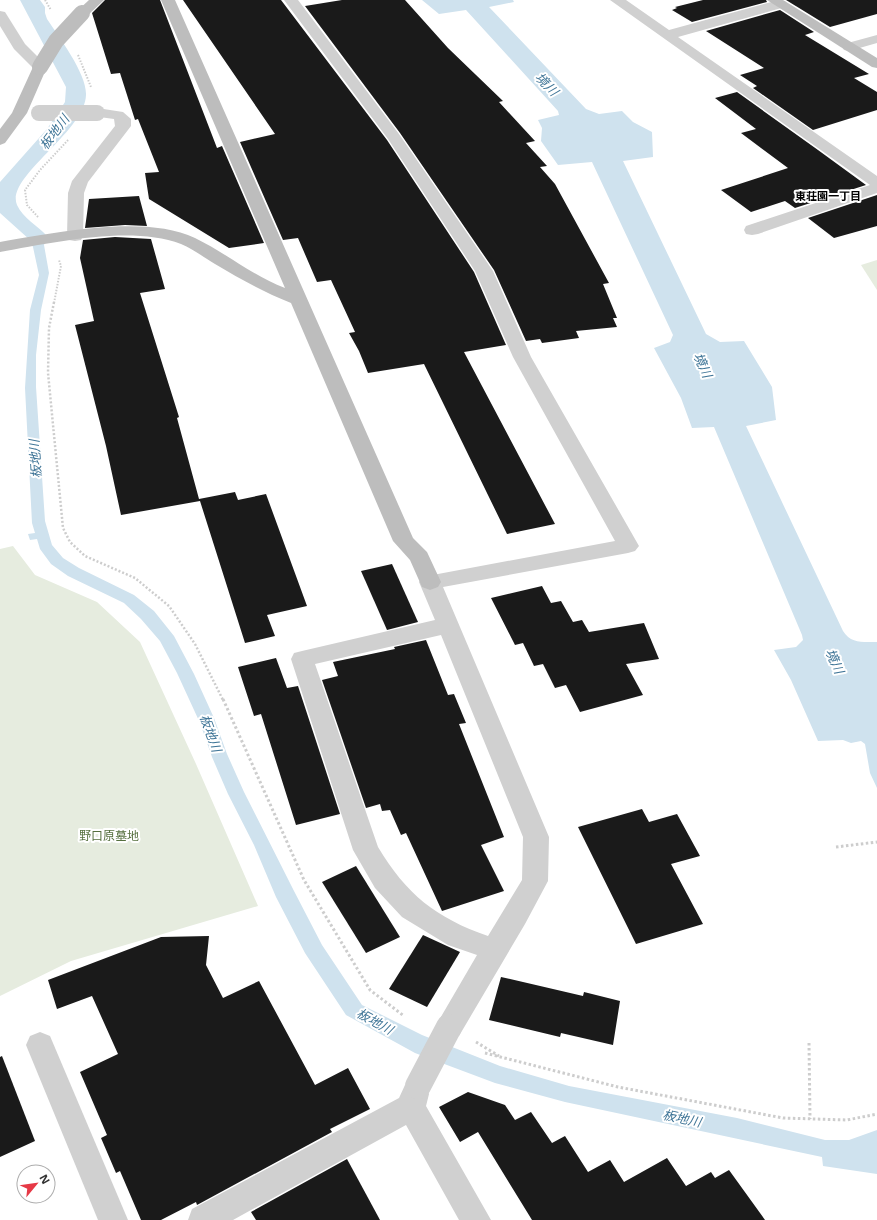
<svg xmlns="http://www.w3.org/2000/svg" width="877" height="1220" viewBox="0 0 877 1220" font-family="'Open Sans','Noto Sans JP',sans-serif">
<rect width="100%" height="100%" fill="#fff"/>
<!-- green -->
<g fill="#e6ecdf">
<path d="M877 260V290L861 265Z"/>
<path d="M13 546 35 575 97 602 140 642 196 764 258 906 71 961 0 996V549Z"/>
</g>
<!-- water -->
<g fill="#cfe2ee">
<path d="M20 0H40L45 7V13L47 19C59 37 87 74 86 95 85 132 5 177 17 205 23 218 38 226 47 236L44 245 49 273 41 310 36 355V387L45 521 52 545 63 558 79 568 134 595 154 611 174 636 194 674 214 718 227 754 244 792 294 891 322 945 362 1005 422 1035 500 1066 569 1086 737 1118 825 1140H849L877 1130V1174L823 1166 822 1157 565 1102 495 1083 415 1053 346 1015 305 953 276 897 254 845 228 794 212 757 200 723 177 673 160 641 141 619 124 603 68 576 51 564 40 549 37 539 30 540 28 534 35 533 32 523 25 388 30 310 39 275 33 247 30 240 0 213V182L47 129 65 102 66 87Z"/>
<path d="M422 0H513L514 2 489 7 586 109 599 114 622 111 633 122 652 132 653 157 623 161 706 334 720 342 744 341 772 387 776 420 746 426 843 631C851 644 864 642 877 642V788L870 773 865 744 861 741 851 743 843 740 818 741 791 680 774 650 796 647 803 640 802 635 714 427 692 428 681 398 654 348 670 342 673 335 592 162 558 165 541 141 542 128 538 120 559 115 558 111 466 10 439 14Z"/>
</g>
<!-- building -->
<g fill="#1a1a1a">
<path d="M105 0H160L217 148 222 146 264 243 229 248 149 199 145 173 159 172 138 119 135 120 120 73 111 74 92 13Z"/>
<path d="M183 0H281L387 140 474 272 506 345 464 352 555 524 507 534 424 364 368 373 359 351 349 333 355 332 331 280 317 282 298 238 283 240 240 142 275 134Z"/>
<path d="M342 0H405L448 48 503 101 499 102 535 141 526 143 547 166 540 167 555 184 609 283 603 284 617 318H613L617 327 576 331 579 338 542 343 540 339 526 341 494 270 400 133 305 6Z"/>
<path d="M703 0H766L767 2 692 22 672 10 677 8 675 7Z"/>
<path d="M786 0H877V14L830 27Z"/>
<path d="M780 10 814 32 805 35 869 74 854 78 877 92V110L813 130 753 88 757 86 740 75 764 68 706 31Z"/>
<path d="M737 92 818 150 866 185 795 208 785 201 751 212 721 190 788 168 741 133 756 129 715 98Z"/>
<path d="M877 195V226L834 238 808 218Z"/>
<path d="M139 196 147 226 125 225 85 228 89 199Z"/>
<path d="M115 237 151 239 165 289 140 293 179 417 177 418 199 499 235 492 238 500 266 494 307 606 267 615 275 636 245 643 200 501 121 515 106 446 75 325 94 321 80 258 83 240Z"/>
<path d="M392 564 418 622 387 630 361 571Z"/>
<path d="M542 586 551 603 561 601 573 622 582 620 589 632 644 623 659 659 626 664 643 695 580 712 566 685 555 688 543 664 534 666 523 643 515 645 491 598Z"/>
<path d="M426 640 448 695 454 694 466 723 459 724 504 837 481 845 504 891 442 911 406 833 401 835 390 810 382 811 380 804 366 808 322 680 338 676 333 662 395 649 394 647Z"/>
<path d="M276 658 287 688 298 686 340 814 296 825 261 714 254 716 238 667Z"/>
<path d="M642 809 649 822 677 814 700 856 671 864 703 924 636 944 578 827Z"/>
<path d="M356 866 400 937 366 953 322 882Z"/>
<path d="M423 935 460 952 427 1007 389 989Z"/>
<path d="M209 936 206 965 223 998 259 981 315 1085 348 1068 370 1109 330 1129 332 1132 197 1205 196 1202 161 1220H141L120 1171 116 1173 101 1138 107 1135 80 1072 118 1054 92 996 57 1009 48 980 161 937Z"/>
<path d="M501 977 583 996 584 992 620 1001 613 1045 561 1033 560 1037 489 1020Z"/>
<path d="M2 1056 35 1141 0 1157V1057Z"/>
<path d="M468 1092 505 1105 515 1120 531 1112 552 1143 565 1136 588 1172 610 1160 624 1182 667 1158 686 1186 711 1172 715 1178 729 1170 765 1220H532L478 1132 460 1142 439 1107Z"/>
<path d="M347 1159 380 1220H256L251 1212Z"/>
</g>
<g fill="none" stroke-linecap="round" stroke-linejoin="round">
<!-- path-far2 -->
<g stroke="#cdcdcd" stroke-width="2" stroke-dasharray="1.5 1.5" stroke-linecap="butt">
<path d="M45 0 51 10"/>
<path d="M78 55 91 87"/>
<path d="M38 217 27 205 25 190 40 170 69 139"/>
<path d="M54 303 61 266 59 260"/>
</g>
<!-- path-far1 -->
<path stroke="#cdcdcd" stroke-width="2.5" stroke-dasharray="2 2" stroke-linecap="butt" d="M54 302 49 328 48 373 63 528 70 542 85 556 135 578 169 606 195 644 223 700"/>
<!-- path -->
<g stroke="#cdcdcd" stroke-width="3" stroke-dasharray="2.5 2.5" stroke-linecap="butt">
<path d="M223 699 304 880 370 990 404 1016"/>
<path d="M836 847 877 842"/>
<path d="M476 1042 499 1056"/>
<path d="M809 1043 810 1119"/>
<path d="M485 1053 618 1087 783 1118 847 1120 877 1114"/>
</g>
<!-- street -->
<g fill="#d0d0d0" fill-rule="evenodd">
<path d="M284 0H298L399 134 493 271 531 357 639 546 635 551 628 553 443 587 549 837 548 881 525 924 459 1036 449 1039 439 1036 435 1027 477 955 448 945 402 917 375 888 353 850 291 659 294 653 302 651 435 620 419 582 422 577 615 541 513 357 475 271 388 139ZM441 635 523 837 522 880 488 936C436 918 406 894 378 847L315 664Z"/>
<path d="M610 0H626L669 30 775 1H785L787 4 785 7 678 37 877 176V193L758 234 752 235 746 234 744 230 746 226 870 185Z"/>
<path d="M0 11 5 12 25 44 45 64 47 67 45 70H35L14 49 0 26Z"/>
<path d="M877 35V43L849 51 844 50 842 47 844 44Z"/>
<path d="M97 108 123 112 131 119V126L88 182 84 193 83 236 81 240 75 241 69 240 67 236 68 193 72 181 115 126 114 119 92 116 89 113 92 110Z"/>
<path d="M40 1032 50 1036 128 1220H98L26 1045 30 1036Z"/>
<path d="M415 1081 425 1085 429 1094 426 1106 491 1220H459L406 1125 233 1220H188L192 1209 399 1098 405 1085Z"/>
</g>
<!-- secondary -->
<g fill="#bdbdbd" fill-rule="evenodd">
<path d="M89 0H104L87 16H77L75 13Z"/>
<path d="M161 0H175L413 538 427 552 441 582 438 587 430 590 422 587 410 560 393 541 291 303C264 292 240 279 215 264 205 258 193 249 181 244 130 225 53 243 0 252V242C54 233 144 214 195 238 226 253 253 276 285 288Z"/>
<path d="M767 0H783L877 58V68L872 67Z"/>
<path d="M40 63 45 64 47 67 27 113 5 143 0 145V129L12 113 33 67 35 64Z"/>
</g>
<!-- street-bridge-far1 -->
<path stroke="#d0d0d0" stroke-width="16" d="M39 113H97"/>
<!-- street-bridge -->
<path stroke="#d0d0d0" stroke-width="26" d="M418 1086 449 1027"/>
<!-- secondary-bridge -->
<path stroke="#bdbdbd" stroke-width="16" d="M40 67 56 41 82 13"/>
</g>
<g text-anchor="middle" stroke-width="4" stroke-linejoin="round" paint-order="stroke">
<!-- far-neighbourhood labels -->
<g font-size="11" font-weight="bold" fill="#000" stroke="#fff">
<text x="828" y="200">東荘園一丁目</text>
</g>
<!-- park labels -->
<g font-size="12" fill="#56703f" stroke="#fff">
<text x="109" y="840">野口原墓地</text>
</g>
<!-- water labels -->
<g font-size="13" font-style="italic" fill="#3f7597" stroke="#fff">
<text transform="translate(547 84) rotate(46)" y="5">境川</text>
<text transform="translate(54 132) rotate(-53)" y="5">板地川</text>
<text transform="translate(703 365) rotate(66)" y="5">境川</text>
<text transform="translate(35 459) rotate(-94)" y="5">板地川</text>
<text transform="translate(835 661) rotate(66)" y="5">境川</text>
<text transform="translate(211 733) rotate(70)" y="5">板地川</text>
<text transform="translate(375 1021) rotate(29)" y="5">板地川</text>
<text transform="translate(682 1118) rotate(12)" y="5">板地川</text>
</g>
</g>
<!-- north arrow -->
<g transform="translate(36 1184) rotate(61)"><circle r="19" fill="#ffffff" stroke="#adadad"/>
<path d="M0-3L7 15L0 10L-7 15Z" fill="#e63946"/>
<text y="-6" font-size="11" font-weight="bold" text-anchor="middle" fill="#333333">N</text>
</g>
</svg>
